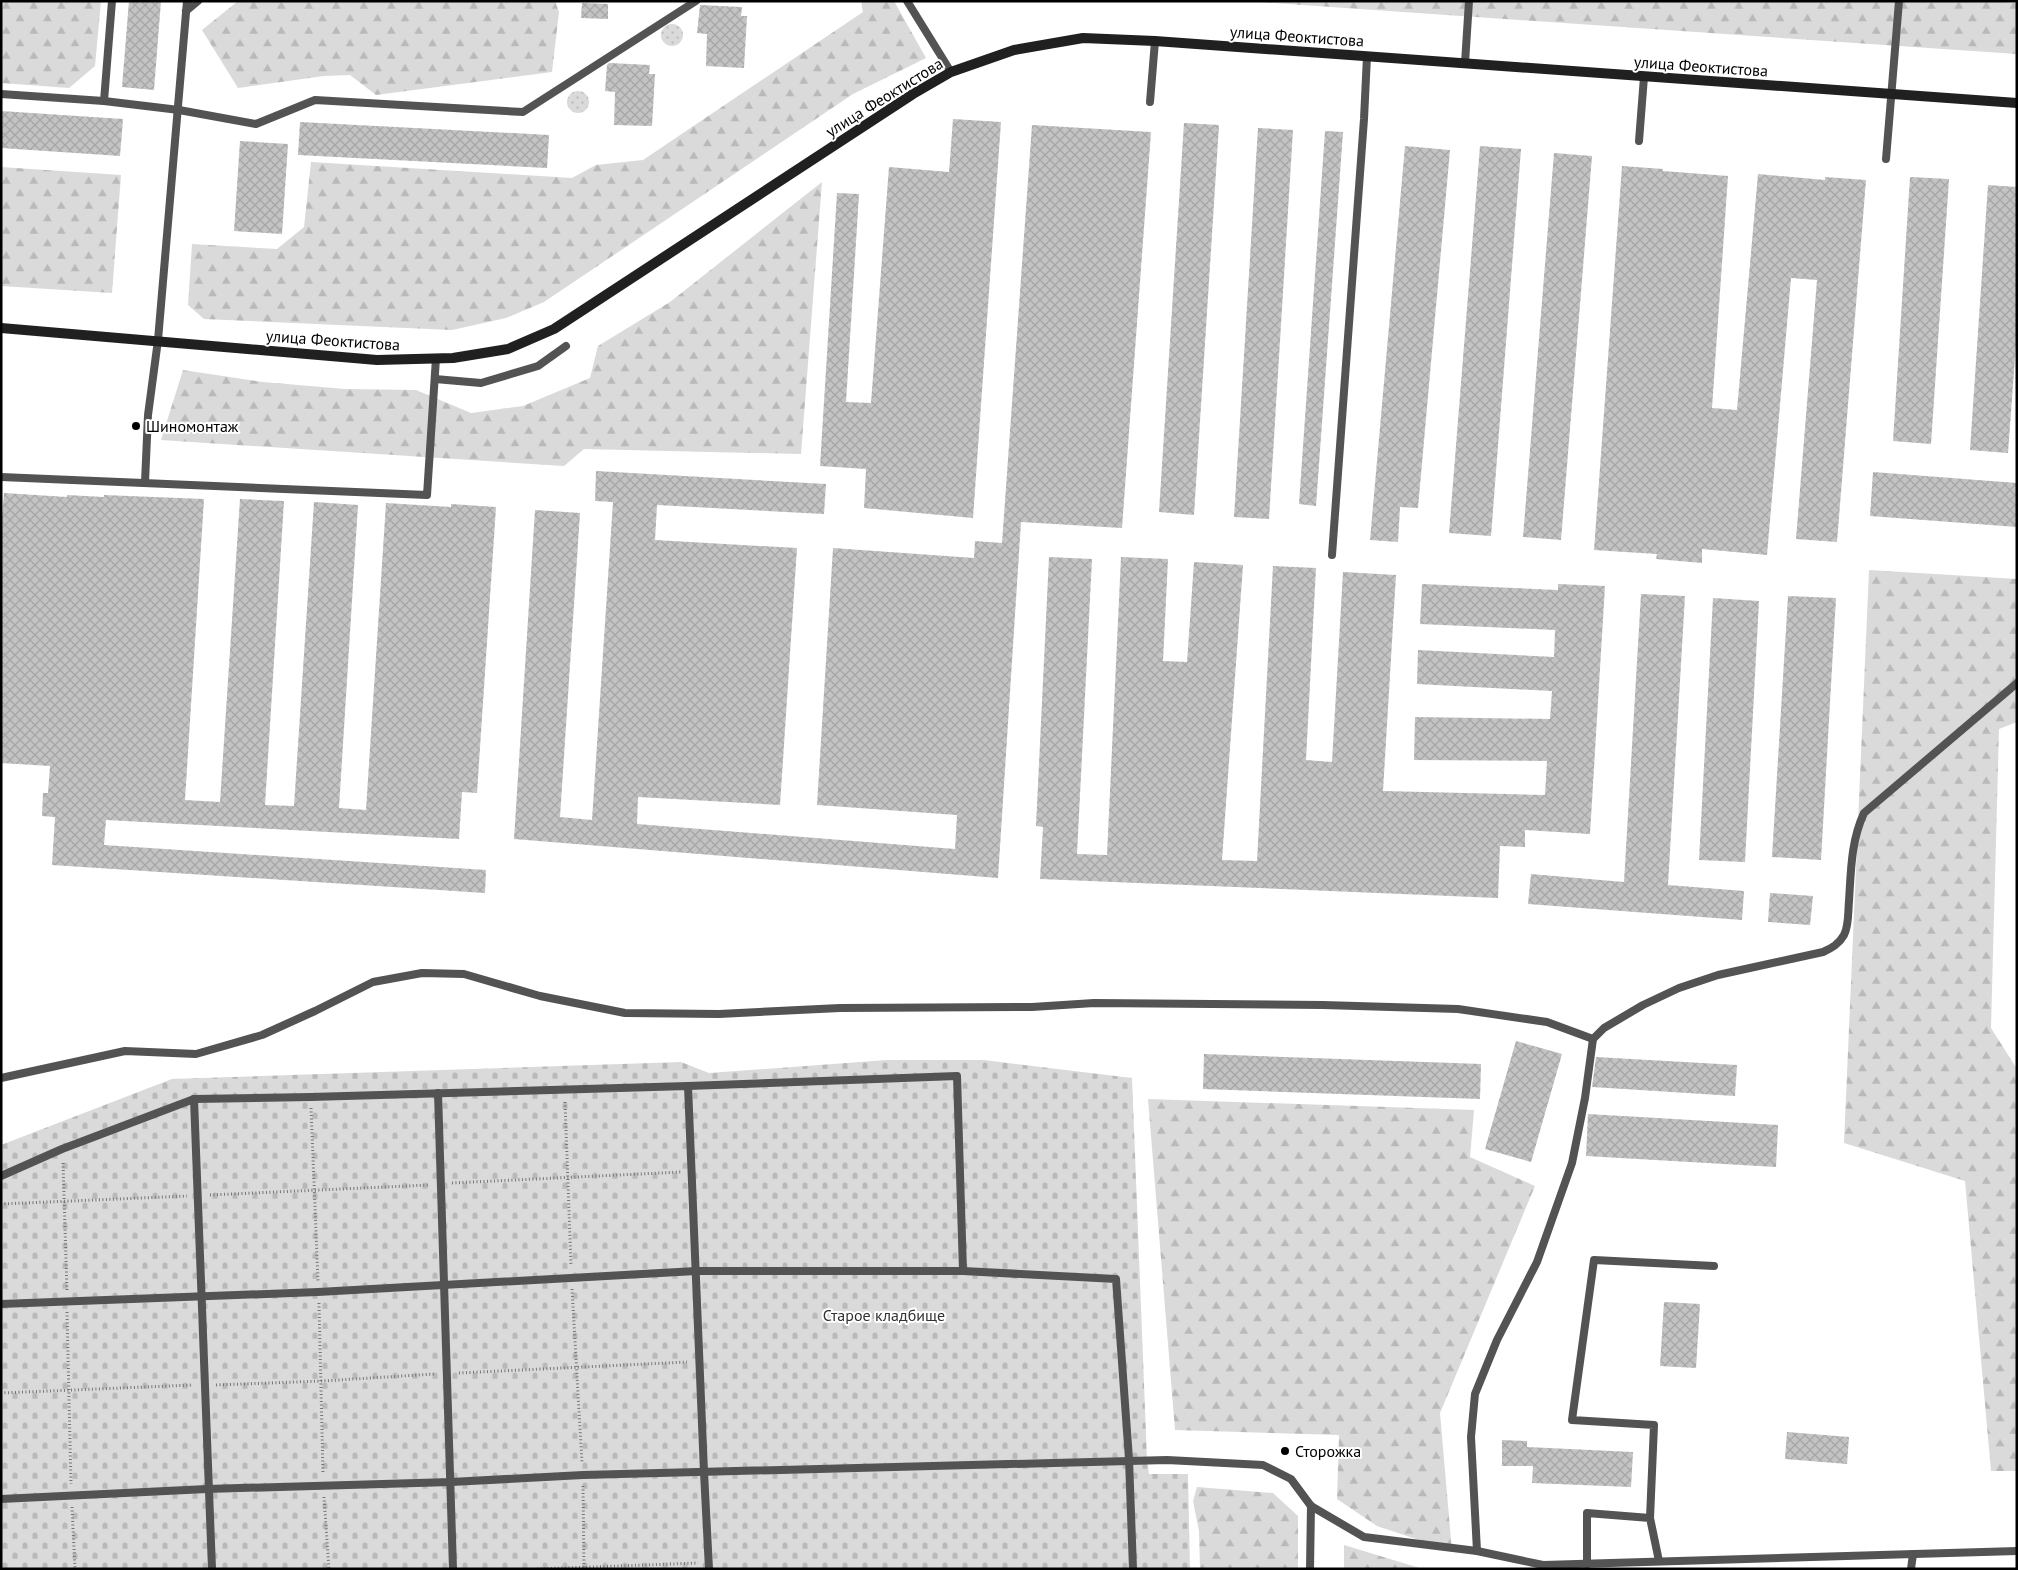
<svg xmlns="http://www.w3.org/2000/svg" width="2018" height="1570" viewBox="0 0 2018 1570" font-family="'PT Sans',sans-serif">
<defs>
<pattern id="green-dots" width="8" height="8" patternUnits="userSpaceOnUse" patternTransform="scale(1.25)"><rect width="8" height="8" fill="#dadada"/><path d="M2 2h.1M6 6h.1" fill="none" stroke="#b9b9b9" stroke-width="1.8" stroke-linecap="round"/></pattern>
<pattern id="forest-firs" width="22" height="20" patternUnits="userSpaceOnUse" patternTransform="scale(1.25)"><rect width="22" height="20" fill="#dadada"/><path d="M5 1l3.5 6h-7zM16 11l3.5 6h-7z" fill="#b9b9b9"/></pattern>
<pattern id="cemetery-stones" width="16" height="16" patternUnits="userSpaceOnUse" patternTransform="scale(1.25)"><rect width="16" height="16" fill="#dadada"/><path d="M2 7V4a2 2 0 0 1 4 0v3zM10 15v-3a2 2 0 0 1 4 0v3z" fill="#b9b9b9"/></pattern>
<pattern id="building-cross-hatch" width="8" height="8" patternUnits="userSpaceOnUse" patternTransform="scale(1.25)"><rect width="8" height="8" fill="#c3c3c3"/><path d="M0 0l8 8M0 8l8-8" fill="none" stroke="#a6a6a6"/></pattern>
</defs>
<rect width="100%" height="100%" fill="#fff"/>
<!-- green -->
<g fill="url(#green-dots)">
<circle cx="672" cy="35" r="11"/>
<circle cx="578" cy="102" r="11"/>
</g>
<!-- forest -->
<g fill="url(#forest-firs)">
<path d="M1 1H101L95 66 69 88 1 83Z"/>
<path d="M238 1H555L559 12 552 72 376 95 350 75 324 76 238 88 202 30Z"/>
<path d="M861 1H894L926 58 853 94 544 302 506 318 452 330 204 319 188 305 192 244 277 249 304 227 311 162 572 178 596 165 643 160 863 12Z"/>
<path d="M1243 1H1985L2017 3V54Z"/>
<path d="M1 167 121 175 112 293 1 286Z"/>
<path d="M822 182 801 454 584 449 564 466 161 440 183 370 263 382 345 389 416 390 471 413 523 406 590 378 598 346 670 302Z"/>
<path d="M1869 570 2017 579V722L1999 729 1991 1028 2017 1069V1471H1991L1965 1181 1844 1143Z"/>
<path d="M1148 1099 1474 1110 1470 1157 1535 1186 1440 1413 1452 1551 1377 1526 1337 1499 1339 1435 1175 1430Z"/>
<path d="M1197 1487 1273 1493 1298 1516V1569H1200L1199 1531 1193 1501Z"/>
<path d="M1344 1545 1423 1569H1344Z"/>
</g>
<!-- cemetery -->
<path fill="url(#cemetery-stones)" d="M887 1060H984L1132 1078 1147 1460 1149 1474H1188L1190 1569H1V1145L172 1079 681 1062 709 1073Z"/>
<!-- building -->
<g fill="url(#building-cross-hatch)">
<path d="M129 1H161L154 90 122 87Z"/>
<path d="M582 3 608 4V19L581 18Z"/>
<path d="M700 5 742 7 741 16H747L744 68 706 66 707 34 697 33Z"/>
<path d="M609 63 650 65 649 74H655L652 126 614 125 615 92 605 91 607 65Z"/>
<path d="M1 111 123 119 120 156 1 148Z"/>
<path d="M953 119 1001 122 973 518 864 508 866 469 820 466 837 193 859 194 846 402 871 403 889 167 949 172Z"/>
<path d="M300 122 549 135 547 168 298 155Z"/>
<path d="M1184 123 1219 125 1194 515 1159 512Z"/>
<path d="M1032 125 1151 132 1122 528 1021 522 998 878 514 839 535 510 580 513 560 817 592 820 613 502 595 501 596 471 826 484 824 514 657 505 655 540 797 548 780 805 638 797 637 824 955 849 957 815 817 805 833 548 974 558 975 541 1002 543Z"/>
<path d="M1258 128 1293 130 1269 519 1234 517Z"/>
<path d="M1325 131 1343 132 1316 506 1299 504Z"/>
<path d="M240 141 288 144 282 234 234 231Z"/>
<path d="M1405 146 1450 150 1418 508 1400 507 1398 542 1370 540Z"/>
<path d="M1480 146 1521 149 1491 536 1449 533Z"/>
<path d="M1554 153 1592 156 1561 540 1523 537Z"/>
<path d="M1622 166 1663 169V171L1728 176 1712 408 1737 410 1758 174 1825 180V177L1866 180 1837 542 1796 539 1817 280 1791 278 1767 555 1702 549V563L1656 559 1657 554 1594 550Z"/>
<path d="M1910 177 1949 179 1931 444 1893 441Z"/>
<path d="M1988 185 2017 187V330L2008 453 1970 450Z"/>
<path d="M1873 472 2017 483V527L1870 516Z"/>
<path d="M4 493 67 497V495L104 497V495L204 499 185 800 220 802 240 499 284 501 265 805 294 806 314 502 358 505 339 808 366 810 386 503 451 507V504L496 507 477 793 462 792 459 839 106 820 104 845 486 870 485 893 52 865 55 817 42 816 43 793H48L50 766 1 763V531Z"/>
<path d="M1049 557 1092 559 1077 854 1107 855 1121 557 1168 559 1163 661 1187 662 1194 562 1243 565 1222 860 1257 861 1273 566 1316 568 1306 760 1332 762 1343 572 1396 575 1383 791 1545 795 1547 761 1414 760 1415 717 1550 719 1552 691 1417 684 1418 650 1554 657 1555 630 1420 624 1422 584 1558 590V584L1605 586 1590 834 1525 830V847L1500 846 1498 898 1040 879 1043 827 1036 826Z"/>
<path d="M1641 594 1685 596 1668 885 1744 891 1742 920 1528 904 1531 874 1624 882Z"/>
<path d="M1788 596 1836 598 1821 860 1772 857Z"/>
<path d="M1713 598 1759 601 1745 862 1699 860Z"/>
<path d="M1770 893 1813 896 1810 925 1768 922Z"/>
<path d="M1516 1041 1562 1054 1531 1162 1485 1149Z"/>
<path d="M1204 1054 1481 1064 1480 1099 1203 1089Z"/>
<path d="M1596 1057 1737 1065 1735 1096 1592 1087Z"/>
<path d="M1588 1114 1778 1125 1776 1167 1586 1156Z"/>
<path d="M1664 1302 1700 1304 1696 1368 1660 1366Z"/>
<path d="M1787 1432 1849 1437 1847 1464 1785 1459Z"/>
<path d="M1502 1440 1527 1441V1447L1633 1452 1631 1487 1532 1483 1533 1466H1502Z"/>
</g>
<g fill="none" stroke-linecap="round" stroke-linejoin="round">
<!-- path -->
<g stroke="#757575" stroke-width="3" stroke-dasharray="1 2.5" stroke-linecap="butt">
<path d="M565 1102 571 1265"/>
<path d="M311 1108 318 1281"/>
<path d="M63 1163 67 1291"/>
<path d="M452 1183 681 1172"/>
<path d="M210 1195 429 1185"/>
<path d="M1 1204 187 1196"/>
<path d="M572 1289 582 1463"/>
<path d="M319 1303 323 1474"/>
<path d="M67 1312 71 1484"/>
<path d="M459 1373 687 1362"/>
<path d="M216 1385 322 1381 435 1374"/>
<path d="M1 1393 193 1385"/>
<path d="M583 1486 584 1569"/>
<path d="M324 1497 329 1569"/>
<path d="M72 1507 75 1569"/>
<path d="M537 1569 698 1563"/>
</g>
<!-- lane -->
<g stroke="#535353" stroke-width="8">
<path d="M907 1 951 72"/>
<path d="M186 11 198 1"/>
<path d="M1465 63 1469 1"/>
<path d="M1 94 104 101 179 110 256 124 315 100 523 112 696 1"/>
<path d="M104 101 112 1"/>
<path d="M1150 102 1155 41"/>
<path d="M1639 141 1644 77"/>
<path d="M1886 159 1899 1"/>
<path d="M435 379 481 383 538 366 566 346"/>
<path d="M1 477 427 495 436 358"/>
<path d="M145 482 148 415 158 340 187 1"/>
<path d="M1332 555 1364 119 1367 56"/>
<path d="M1 1078 125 1051 196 1054 262 1035 315 1011 373 982 422 973 464 974 540 996 625 1013 719 1014 840 1008 1032 1007 1094 1003 1323 1005 1458 1009 1547 1022 1593 1039"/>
<path d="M688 1086 957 1076 963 1271"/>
<path d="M438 1093 453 1569"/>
<path d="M194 1099 212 1569"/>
<path d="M1 1176 62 1149 194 1099 311 1097 688 1086 704 1472 709 1569"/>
<path d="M1 1304 318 1292 696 1271H963L1116 1279 1129 1459 1133 1569"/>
<path d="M1 1499 207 1489 451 1482 583 1475 1167 1460 1263 1465 1291 1479 1311 1506 1364 1537 1477 1551 1543 1565 2017 1551"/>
<path d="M1650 1518 1654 1425 1572 1420 1594 1260 1714 1266"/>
<path d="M1477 1551 1471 1437 1475 1394 1497 1340 1537 1262 1572 1163 1585 1098 1593 1039 1604 1028 1643 1005 1679 988 1718 975 1823 952C1832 948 1839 944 1844 935 1849 926 1848 911 1849 901 1851 870 1851 841 1864 813L2017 683"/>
<path d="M1587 1564V1513L1650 1518 1659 1561"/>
<path d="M1310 1569 1311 1506"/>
<path d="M1911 1569 1913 1554"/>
</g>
<!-- secondary -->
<path stroke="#202020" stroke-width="10" d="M1 328 377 360 453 358 508 349 554 329 913 94 951 72 1014 50 1083 38 1155 41 2017 103"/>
</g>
<!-- markers -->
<g fill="#000" stroke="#fff" stroke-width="2">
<circle cx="136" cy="426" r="5"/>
<circle cx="1285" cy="1451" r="5"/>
</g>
<g text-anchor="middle" stroke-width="4" stroke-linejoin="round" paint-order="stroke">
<!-- street labels -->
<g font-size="16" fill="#000" stroke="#fff">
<text transform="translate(1297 36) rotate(4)" y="6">улица Феоктистова</text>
<text transform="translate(1701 66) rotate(4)" y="6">улица Феоктистова</text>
<text transform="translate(884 97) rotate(-32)" y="6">улица Феоктистова</text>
<text transform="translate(333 340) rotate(4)" y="6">улица Феоктистова</text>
</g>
<!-- poi labels -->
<g font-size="16" fill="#000" stroke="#fff" text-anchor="start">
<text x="146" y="432">Шиномонтаж</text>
<text x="1295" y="1457">Сторожка</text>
</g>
<!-- park labels -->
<g font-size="16" fill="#313131" stroke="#fff">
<text x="884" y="1321">Старое кладбище</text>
</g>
</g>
<!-- border -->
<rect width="2018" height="1570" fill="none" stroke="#000000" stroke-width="5"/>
</svg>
